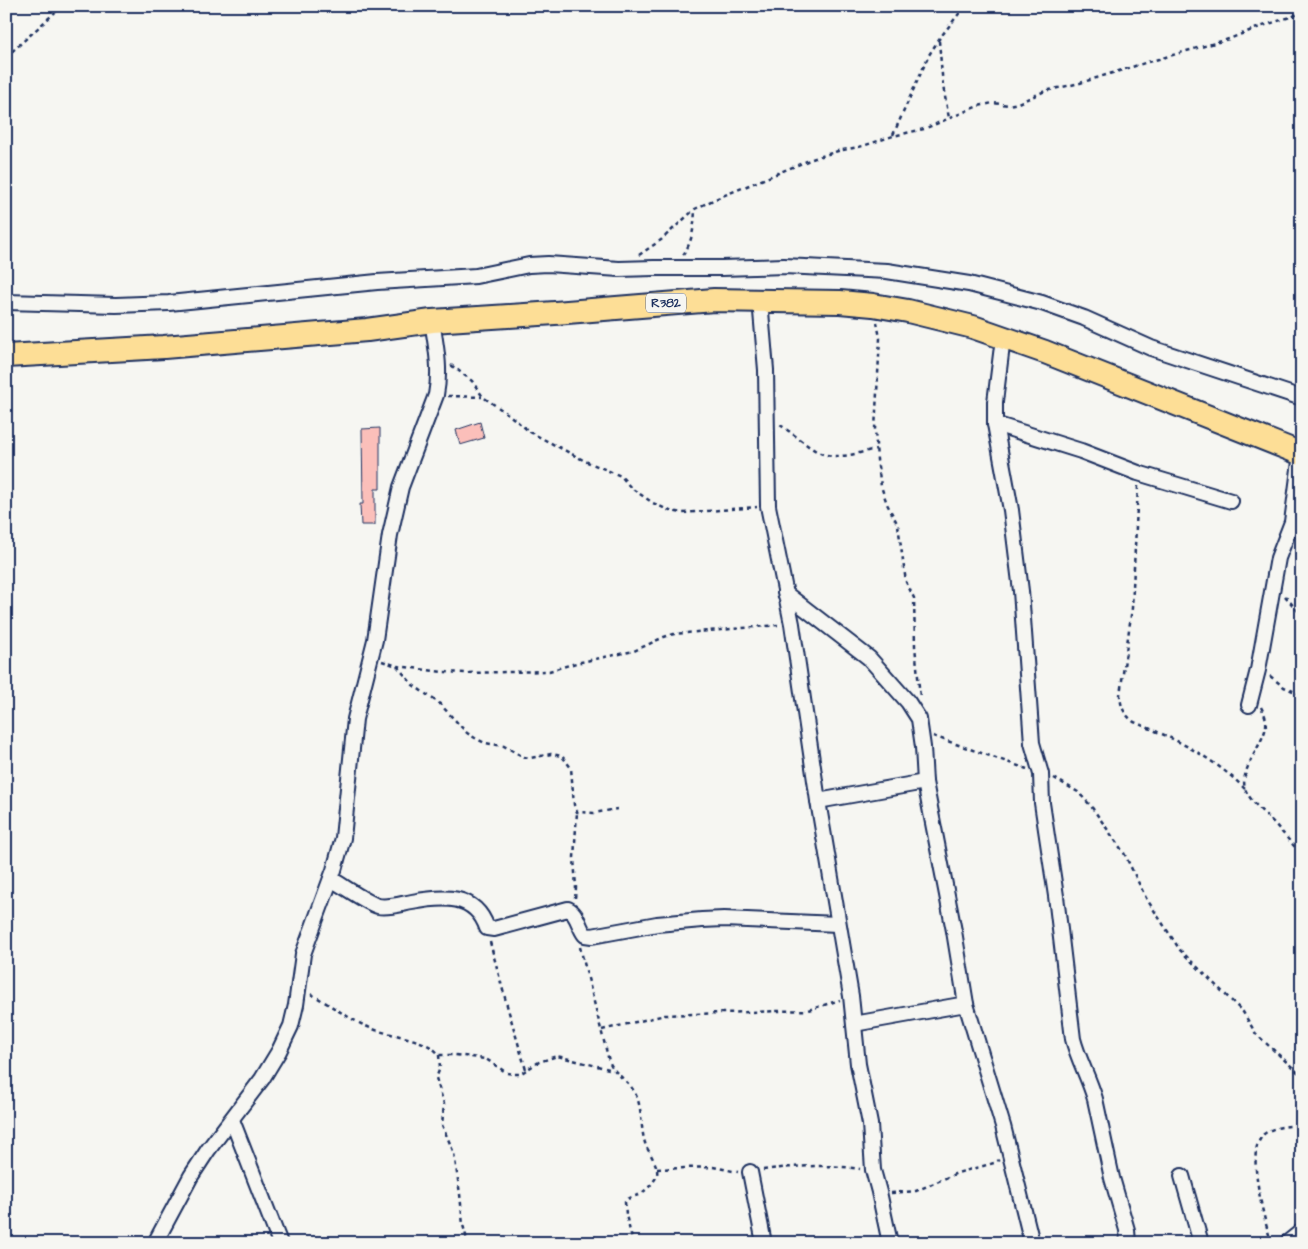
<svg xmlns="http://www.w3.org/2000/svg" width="1308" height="1249" viewBox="0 0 1308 1249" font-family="'Architects Daughter',sans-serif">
<rect width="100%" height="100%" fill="#f6f6f2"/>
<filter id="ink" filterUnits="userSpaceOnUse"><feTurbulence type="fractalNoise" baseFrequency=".02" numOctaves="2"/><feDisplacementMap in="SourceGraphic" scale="10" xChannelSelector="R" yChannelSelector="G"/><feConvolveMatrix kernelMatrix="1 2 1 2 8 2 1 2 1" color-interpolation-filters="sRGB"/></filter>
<g filter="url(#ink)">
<!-- building -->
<g fill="#fbbfba" stroke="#1b2f5e">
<path d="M480 422 484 438 460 445 456 430Z"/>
<path d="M380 428V489H375V525H361L360 504H363L362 429Z"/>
</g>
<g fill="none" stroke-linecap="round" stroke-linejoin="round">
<!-- minor casing -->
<g stroke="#1b2f5e" stroke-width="18">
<g id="minor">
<path d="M760 300 766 370 768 506 792 624 818 801 851 996 858 1064 870 1124 873 1170 879 1192 890 1243"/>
<path d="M6 302 116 305 169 303 377 282 476 276 529 265 548 264 619 269 654 268H722L784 266 887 271 969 284 1042 303 1084 318 1151 348 1302 398"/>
<path d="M1003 338 995 402V424L1011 510 1021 591 1032 743 1041 774 1042 803 1056 896 1073 1039C1078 1059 1089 1078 1095 1099L1112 1178 1127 1230 1128 1243"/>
<path d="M995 424 1081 451 1138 473 1231 501"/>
<path d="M785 593 869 658 908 702 919 719 923 747 925 782 954 931 966 1004 1003 1126 1032 1243"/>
<path d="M1249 705 1258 670 1278 558 1292 522 1301 454"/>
<path d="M818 801 925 782"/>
<path d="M331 879C342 885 367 903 378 906 389 908 401 904 412 902 443 896 475 893 487 928L494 929 568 909C578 914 578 926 585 935L592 936 657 924 702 920 724 919 838 924"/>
<path d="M854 1024 966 1004"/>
<path d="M232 1120 280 1243"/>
<path d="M750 1172 764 1243"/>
<path d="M1182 1176 1201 1243"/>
<path d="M155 1243 191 1176 208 1150 262 1079 279 1051 291 1026 296 1005 303 954 334 870 343 838 355 719 375 640 390 535 401 487 436 395C441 370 436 346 432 321"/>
<path d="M1287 1243 1302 1231"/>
</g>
</g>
<!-- primary casing -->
<g stroke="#1b2f5e" stroke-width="26">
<path id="primary" d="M6 356 164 347 367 330 432 321 555 313 714 300 840 302 873 305 908 311 973 327 1045 352 1302 454"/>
</g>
<!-- path -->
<g stroke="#1b2f5e" stroke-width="2.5" stroke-dasharray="4 4" stroke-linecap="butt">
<path d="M939 41 943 86 949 118"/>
<path d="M6 57 62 6"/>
<path d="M893 135 929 55 939 39 965 6"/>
<path d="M639 255 661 240 695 209 713 200 812 159 838 151 863 146 893 136 924 129 978 106 993 103 1009 105 1018 103 1045 91 1080 83 1148 62 1229 39 1257 28 1302 13"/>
<path d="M683 255C693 241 694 226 695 210"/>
<path d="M877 322 880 338 875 429 877 460 881 486 887 504 898 525 906 582 914 598 915 646 920 697"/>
<path d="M451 365 472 381 483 397 508 414 530 432 585 461 621 476 631 488 653 503 670 511 683 513 757 507"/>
<path d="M448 396 482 397"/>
<path d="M780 425C793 433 805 445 818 452 836 461 858 453 876 449"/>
<path d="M1138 486 1132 608 1120 695C1121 708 1124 714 1134 722 1176 739 1213 757 1245 789"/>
<path d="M1285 596 1302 616"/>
<path d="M382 661 397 666 443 672 467 673 549 671 576 663 634 651 664 637 674 634 778 625"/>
<path d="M397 666 413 685 440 704 467 733 475 738 485 743 504 746 524 757 530 758 551 754 562 756 571 768 574 805 577 812 594 813 617 809"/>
<path d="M1270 676 1284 687 1302 695"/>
<path d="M1261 707C1264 713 1267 719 1266 726 1264 744 1237 772 1246 791 1252 803 1264 813 1274 823 1283 833 1292 844 1302 855"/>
<path d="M933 736 1027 769"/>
<path d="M1054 778 1078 792 1091 806 1124 853 1146 898 1180 950 1243 1012 1256 1034 1302 1076"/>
<path d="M575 898 576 888 574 858 577 812"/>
<path d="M490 942 508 1009 526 1070"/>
<path d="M580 947 609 1061C616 1077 628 1079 635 1093 643 1109 640 1126 645 1143 648 1152 659 1165 657 1175 654 1183 645 1192 638 1195 633 1197 629 1197 625 1202L626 1215 633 1243"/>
<path d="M311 994C333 1006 355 1024 379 1031 396 1036 430 1040 439 1055H455L486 1059 507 1073 514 1074H520L539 1062 557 1056 613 1070"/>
<path d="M602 1030 665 1015 808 1010 840 1000"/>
<path d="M439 1055 440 1068 436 1078 444 1104 442 1125 454 1153 460 1194 463 1225 468 1243"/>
<path d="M657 1169 713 1167 738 1172"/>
<path d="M763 1170C795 1166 827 1164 860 1169"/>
<path d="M891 1193 916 1191 957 1173 994 1163 999 1160"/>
<path d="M1272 1243C1264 1223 1253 1171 1256 1151 1257 1144 1260 1138 1264 1134 1274 1126 1290 1126 1302 1125"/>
</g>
<!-- minor -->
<use href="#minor" stroke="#f6f6f2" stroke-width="14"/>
<!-- primary -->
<use href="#primary" stroke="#fdde96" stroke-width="22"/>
</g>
</g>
<g text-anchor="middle" stroke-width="4" stroke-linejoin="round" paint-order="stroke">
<!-- shield labels -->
<rect fill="#f6f6f2" stroke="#5d6b8a" stroke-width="1" x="646" y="293.5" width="40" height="19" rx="4"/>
<g font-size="12" font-weight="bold" fill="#1b2f5e">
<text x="666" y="307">R382</text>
</g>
</g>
<!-- margin -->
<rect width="1308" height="1249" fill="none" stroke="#f6f6f2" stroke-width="25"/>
<rect x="12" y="12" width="1283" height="1224" fill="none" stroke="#1b2f5e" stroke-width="2" filter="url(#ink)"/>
</svg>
